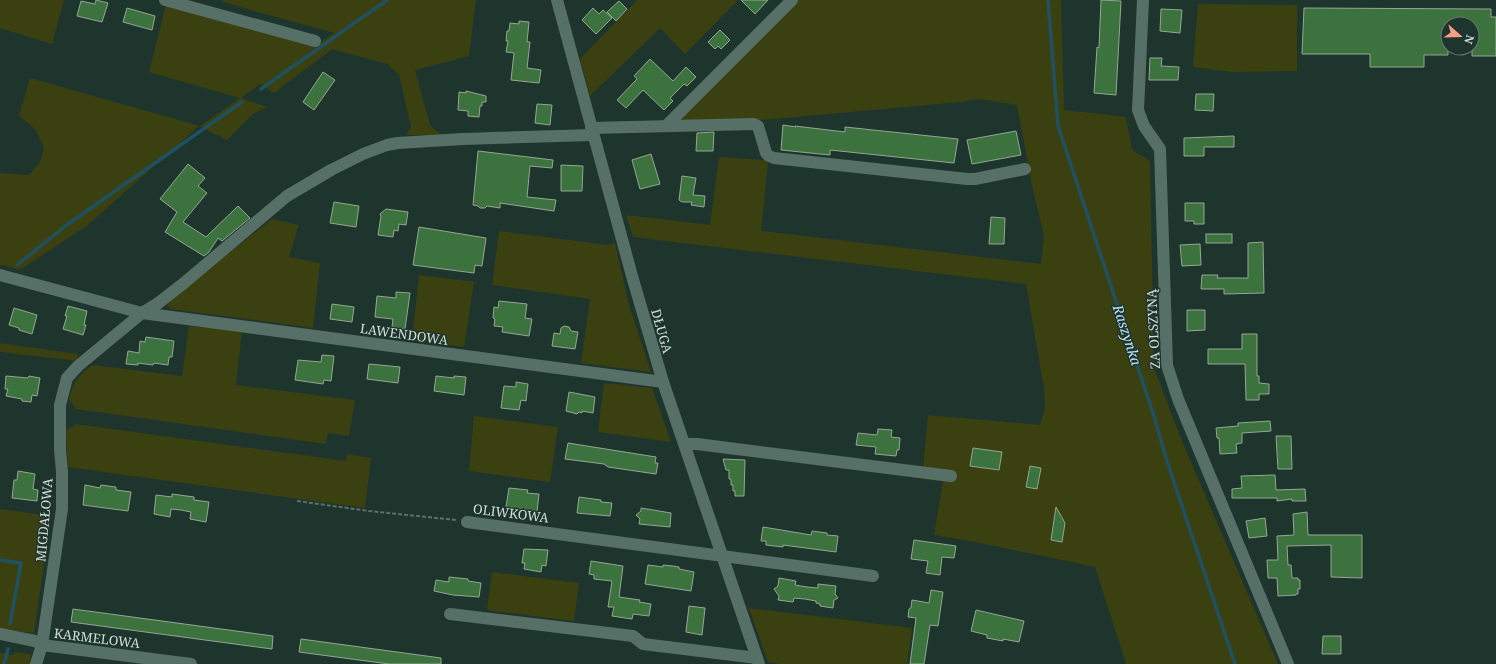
<svg xmlns="http://www.w3.org/2000/svg" width="1496" height="664" viewBox="0 0 1496 664" font-family="'Noto Serif',serif">
<rect width="100%" height="100%" fill="#1e352e"/>
<!-- green -->
<g fill="#3a4010">
<path d="M0 0H64L52 44 0 28Z"/>
<path d="M223 0H476L469 56 415 70 430 125 441 135H406L411 127 399 75 387 64 332 49 274 93 260 84 241 98 267 107 253 114 227 140 199 126 88 225 20 270 7 266 0 265V173L29 175 40 162 44 148 36 130 19 116 30 78 200 126 240 98 149 72 166 5 316 45 334 33 223 2Z"/>
<path d="M637 0H738L685 54 660 28 590 96 580 59Z"/>
<path d="M798 0H1061L1064 110 1126 117 1132 150 1150 161 1154 368 1181 439 1278 664H1126L1095 567 970 541 934 535 943 481 922 479 928 415 1040 425 1045 408 1044 389 1026 284 633 237 626 215 710 225 719 157 764 160 768 163 761 231 1041 264 1044 236 1033 190 1017 105 979 99 961 102 750 121 674 123Z"/>
<path d="M1198 4 1297 5V71L1231 72 1193 67Z"/>
<path d="M272 219 299 225 289 257 320 263 313 328 171 309 167 304 170 298C204 271 239 246 272 219Z"/>
<path d="M499 231 608 245 615 243 629 305 651 372 581 363 590 299 492 285Z"/>
<path d="M419 275 474 282 464 347 412 340Z"/>
<path d="M189 326 242 331 236 385 355 400 349 436 328 433 326 444 76 409 69 399C74 380 78 376 93 365L182 376Z"/>
<path d="M0 343 78 354 77 361 0 352Z"/>
<path d="M604 383 652 388 671 442 598 432Z"/>
<path d="M474 416 558 427 550 482 469 471Z"/>
<path d="M76 424 346 461 347 454 371 458 365 508 68 467 66 431Z"/>
<path d="M0 509 51 516 34 633 0 629Z"/>
<path d="M492 572 579 583 574 621 487 610Z"/>
<path d="M749 608 912 628 907 664H781L768 662Z"/>
<path d="M14 652 31 654 30 664H0V653L13 655Z"/>
</g>
<g fill="none" stroke-linecap="round" stroke-linejoin="round">
<!-- stream -->
<g stroke="#205163" stroke-width="3.5">
<path d="M1048 0 1058 126 1154 416 1166 458 1235 664"/>
<path d="M261 89 387 0"/>
<path d="M17 265 68 224 242 102"/>
<path d="M0 560 21 563 10 624"/>
<path d="M4 664 8 649"/>
</g>
</g>
<!-- building -->
<g fill="#3c723d" stroke="#95a694">
<path d="M96 0 108 3 102 22 77 16 81 1 95 4Z"/>
<path d="M741 0H768L755 14Z"/>
<path d="M1101 0 1121 1 1116 95 1094 93 1097 47 1099 48Z"/>
<path d="M619 1 627 9 616 21 607 12Z"/>
<path d="M127 8 155 16 152 30 123 22Z"/>
<path d="M593 8 599 14 603 10 612 18 596 34 582 20Z"/>
<path d="M1304 8 1491 9V17H1496V56H1472V22H1448V55H1424V67H1370V54H1302Z"/>
<path d="M1161 9 1182 10 1180 33 1160 31Z"/>
<path d="M519 21 529 22 527 42H530L527 68 541 70 539 83 511 80 514 53 506 52 508 41H506L507 31H509L510 23 519 24Z"/>
<path d="M720 30 730 40 721 49 718 46 715 49 708 42Z"/>
<path d="M1150 58H1162L1161 66 1179 67 1178 80H1149Z"/>
<path d="M650 59 673 81 686 67 696 77 687 86 684 84 670 98 673 101 664 110 643 90 626 108 617 100 637 79 634 76Z"/>
<path d="M323 72 335 80 314 110 303 102Z"/>
<path d="M466 91 486 96V102H482V106H480L479 117 468 116V111L458 110 459 92 466 93Z"/>
<path d="M1196 94H1214L1213 111 1195 110Z"/>
<path d="M537 104 552 105 550 125 535 123Z"/>
<path d="M783 125 796 127 795 126 845 132V127L958 139 954 163 830 150V155L781 150Z"/>
<path d="M1016 131 1021 155 972 164 967 140Z"/>
<path d="M714 132 713 151H696L697 133Z"/>
<path d="M1234 136V147H1204V156H1184V138Z"/>
<path d="M478 151 553 160 552 168 530 166 527 197 556 200 554 211 500 203V208L487 206 485 208H480L478 206 473 205Z"/>
<path d="M651 154 660 184 640 189 632 160Z"/>
<path d="M188 164 205 178 198 186 207 193 183 222 206 237 238 206 250 218 222 241 218 238 209 252 204 256 165 232 177 212 160 199Z"/>
<path d="M561 165 583 166 582 191H561Z"/>
<path d="M682 176 696 178 693 195 705 196 704 207 691 205 692 202H682L679 200Z"/>
<path d="M334 202 359 206 356 227 330 223Z"/>
<path d="M1185 203H1204V224H1194V221H1185Z"/>
<path d="M386 209 408 212 406 225 399 224 398 231 394 230 393 237 378 235 381 216 380 214Z"/>
<path d="M991 217 1005 218 1004 244H989Z"/>
<path d="M419 227 486 238 482 266 475 265 474 273 413 265Z"/>
<rect x="1206" y="234" width="26" height="9"/>
<path d="M1263 242 1264 293 1224 294V289H1201L1202 275H1218L1217 278H1248V243Z"/>
<path d="M1200 244 1201 265 1182 266 1180 245Z"/>
<path d="M396 292 410 293 405 329 392 327 393 319 375 317 377 296 396 298Z"/>
<path d="M499 301 527 304 525 318 532 319 529 336 502 332 503 327 494 326 495 319 493 318 494 307 498 308Z"/>
<path d="M332 304 354 307 352 322 330 319Z"/>
<path d="M68 306 87 311 84 325H86L83 335 63 329 67 316H65Z"/>
<path d="M14 308 37 315 32 334 19 330V328L9 325Z"/>
<path d="M1187 310H1205V330L1187 331Z"/>
<path d="M564 326 569 327 571 331 578 332 575 349 552 346 554 333 560 334 561 328Z"/>
<path d="M1242 334H1257V376H1259V383L1269 384V394H1259V400H1246L1245 364H1208V349H1242Z"/>
<path d="M146 337 174 341 172 357H169L168 365 154 363 153 365 138 363V365L126 364 128 351 139 353 140 341 145 342Z"/>
<path d="M322 355 334 356 331 381 324 380 323 384 295 380 298 360 321 362Z"/>
<path d="M369 364 400 367 398 383 367 379Z"/>
<path d="M6 376 28 378 29 376 40 378 37 396 32 395 31 402 22 401V399L6 396 8 389H5Z"/>
<path d="M436 376 454 378V376L466 377 464 395 434 391Z"/>
<path d="M516 382 528 384 526 401 521 400 519 410 501 408 504 386 516 387Z"/>
<path d="M569 392 595 397 593 413 582 411V413L579 412 577 414 566 411Z"/>
<path d="M1270 421 1271 431 1242 433V443L1236 444 1237 453 1220 454 1219 438H1217L1216 428 1238 426V423Z"/>
<path d="M878 429 892 430 891 437 900 438 899 450H897L896 456 875 454 876 447 856 445 858 433 877 435Z"/>
<path d="M1276 436H1291L1292 469H1278Z"/>
<path d="M568 443 656 457 655 463H658L656 474 608 467 604 464 565 459Z"/>
<path d="M973 448 1002 452 999 470 970 466Z"/>
<path d="M723 459 745 460 744 496H735V491H733V485H731V479H729V470H726Z"/>
<path d="M1030 466 1041 468 1037 489 1026 487Z"/>
<path d="M18 471 35 474 33 489 38 490 37 501 12 498 14 480H17Z"/>
<path d="M1275 475 1276 490 1305 489 1306 501H1292V499L1277 501V498H1232V489L1242 488 1241 476Z"/>
<path d="M85 485 100 488 101 485 108 486 116 487V490L131 492 128 511 83 505Z"/>
<path d="M509 488 528 490 527 493 539 494 537 512 506 507Z"/>
<path d="M172 494 194 497V500L209 502 206 522 190 519 191 512 181 510 171 509 170 517 154 514 156 495 172 497Z"/>
<path d="M579 497 601 500V502L612 503 610 516 577 513Z"/>
<path d="M1056 507 1065 523 1062 542 1051 540Z"/>
<path d="M641 508 671 513 670 527 639 524 640 519 636 515 641 511Z"/>
<path d="M1307 512 1308 535H1362V578L1331 577V545L1287 546 1288 565H1291L1292 578H1298V580H1300V589H1298V594H1296V595L1278 596 1277 578H1268L1267 560H1278L1277 536 1294 535 1293 514Z"/>
<path d="M1265 518 1267 536 1249 538 1246 521Z"/>
<path d="M763 527 811 535 812 531 827 533V535L838 536 836 552 783 545V547L766 545V541H761Z"/>
<path d="M914 540 956 546 954 558 942 557 940 575 926 573 928 561 911 559Z"/>
<path d="M524 549 548 550 546 566 542 565 541 572 524 569 525 563H522Z"/>
<path d="M591 561 623 566 619 597 640 600 639 602 651 604 649 616 633 614 632 619 612 616 614 607H608L612 581 594 579V575L589 574Z"/>
<path d="M648 565 663 567V565L673 566 679 567V569L694 572 691 591 645 584Z"/>
<path d="M449 577 468 579V581L481 583 479 597 453 595 434 591 436 580 449 582Z"/>
<path d="M779 578 796 581 795 585 807 587 818 588V584L836 586 835 594 838 598 834 600 833 608 820 606V604L816 603V601L805 599 794 598 793 602 778 600 779 596 774 589 778 586Z"/>
<path d="M931 590 943 592 938 626 930 625 924 664H910L916 618 908 617 909 609 911 608 912 600 929 603Z"/>
<path d="M689 606 705 608 702 635 686 632Z"/>
<path d="M73 609 273 636 272 649 71 622Z"/>
<path d="M976 610 1024 621 1019 642 1003 639V641L987 638V635L971 631Z"/>
<path d="M1323 636H1341V654H1322Z"/>
<path d="M301 639 441 658V664H389L299 652Z"/>
</g>
<g fill="none" stroke-linecap="round" stroke-linejoin="round">
<!-- path -->
<path stroke="#5c706a" stroke-width="2" stroke-dasharray="4 2" stroke-linecap="butt" d="M297 501 369 511 456 520"/>
<!-- minor -->
<g stroke="#577067" stroke-width="12">
<path d="M165 0 315 41"/>
<path d="M557 0 632 276 663 382 759 664"/>
<path d="M1143 0 1138 110 1144 126 1160 149 1167 365 1178 399 1288 664"/>
<path d="M666 126 792 0"/>
<path d="M591 128 754 124 758 126 766 153 769 156 774 158 967 179H975L1025 169"/>
<path d="M0 275 142 313 663 382"/>
<path d="M685 444H697L951 476"/>
<path d="M467 522 873 576"/>
<path d="M450 614 633 636 643 644 757 658"/>
<path d="M0 634 35 641 42 645 191 664"/>
<path d="M36 664 42 645 62 509V472L60 449V405L67 378 78 366 142 313 157 304 184 283 287 196 331 170 363 154 387 145 398 143 463 139 593 135"/>
</g>
</g>
<g text-anchor="middle" stroke-width="3" stroke-linejoin="round" paint-order="stroke">
<!-- street labels -->
<g font-size="13" fill="#d1dfda" stroke="#1e352e">
<text transform="translate(1153 329) rotate(-93)" y="5">ZA OLSZYNĄ</text>
<text transform="translate(662 331) rotate(74)" y="5">DŁUGA</text>
<text transform="translate(404 334) rotate(8)" y="5">LAWENDOWA</text>
<text transform="translate(511 513) rotate(7)" y="5">OLIWKOWA</text>
<text transform="translate(44 520) rotate(-85)" y="5">MIGDAŁOWA</text>
<text transform="translate(97 638) rotate(7)" y="5">KARMELOWA</text>
</g>
<!-- water labels -->
<g font-size="14" font-style="italic" fill="#bce7fa" stroke="#1e352e">
<text transform="translate(1127 335) rotate(72)" y="5">Raszynka</text>
</g>
</g>
<!-- north arrow -->
<g transform="translate(1460 36) rotate(110)"><circle r="19" fill="#1e352e" stroke="#667973"/>
<path d="M0-3L7 15L0 10L-7 15Z" fill="#f49e88"/>
<text y="-6" font-size="11" font-weight="bold" text-anchor="middle" fill="#d1dfda">N</text>
</g>
</svg>
